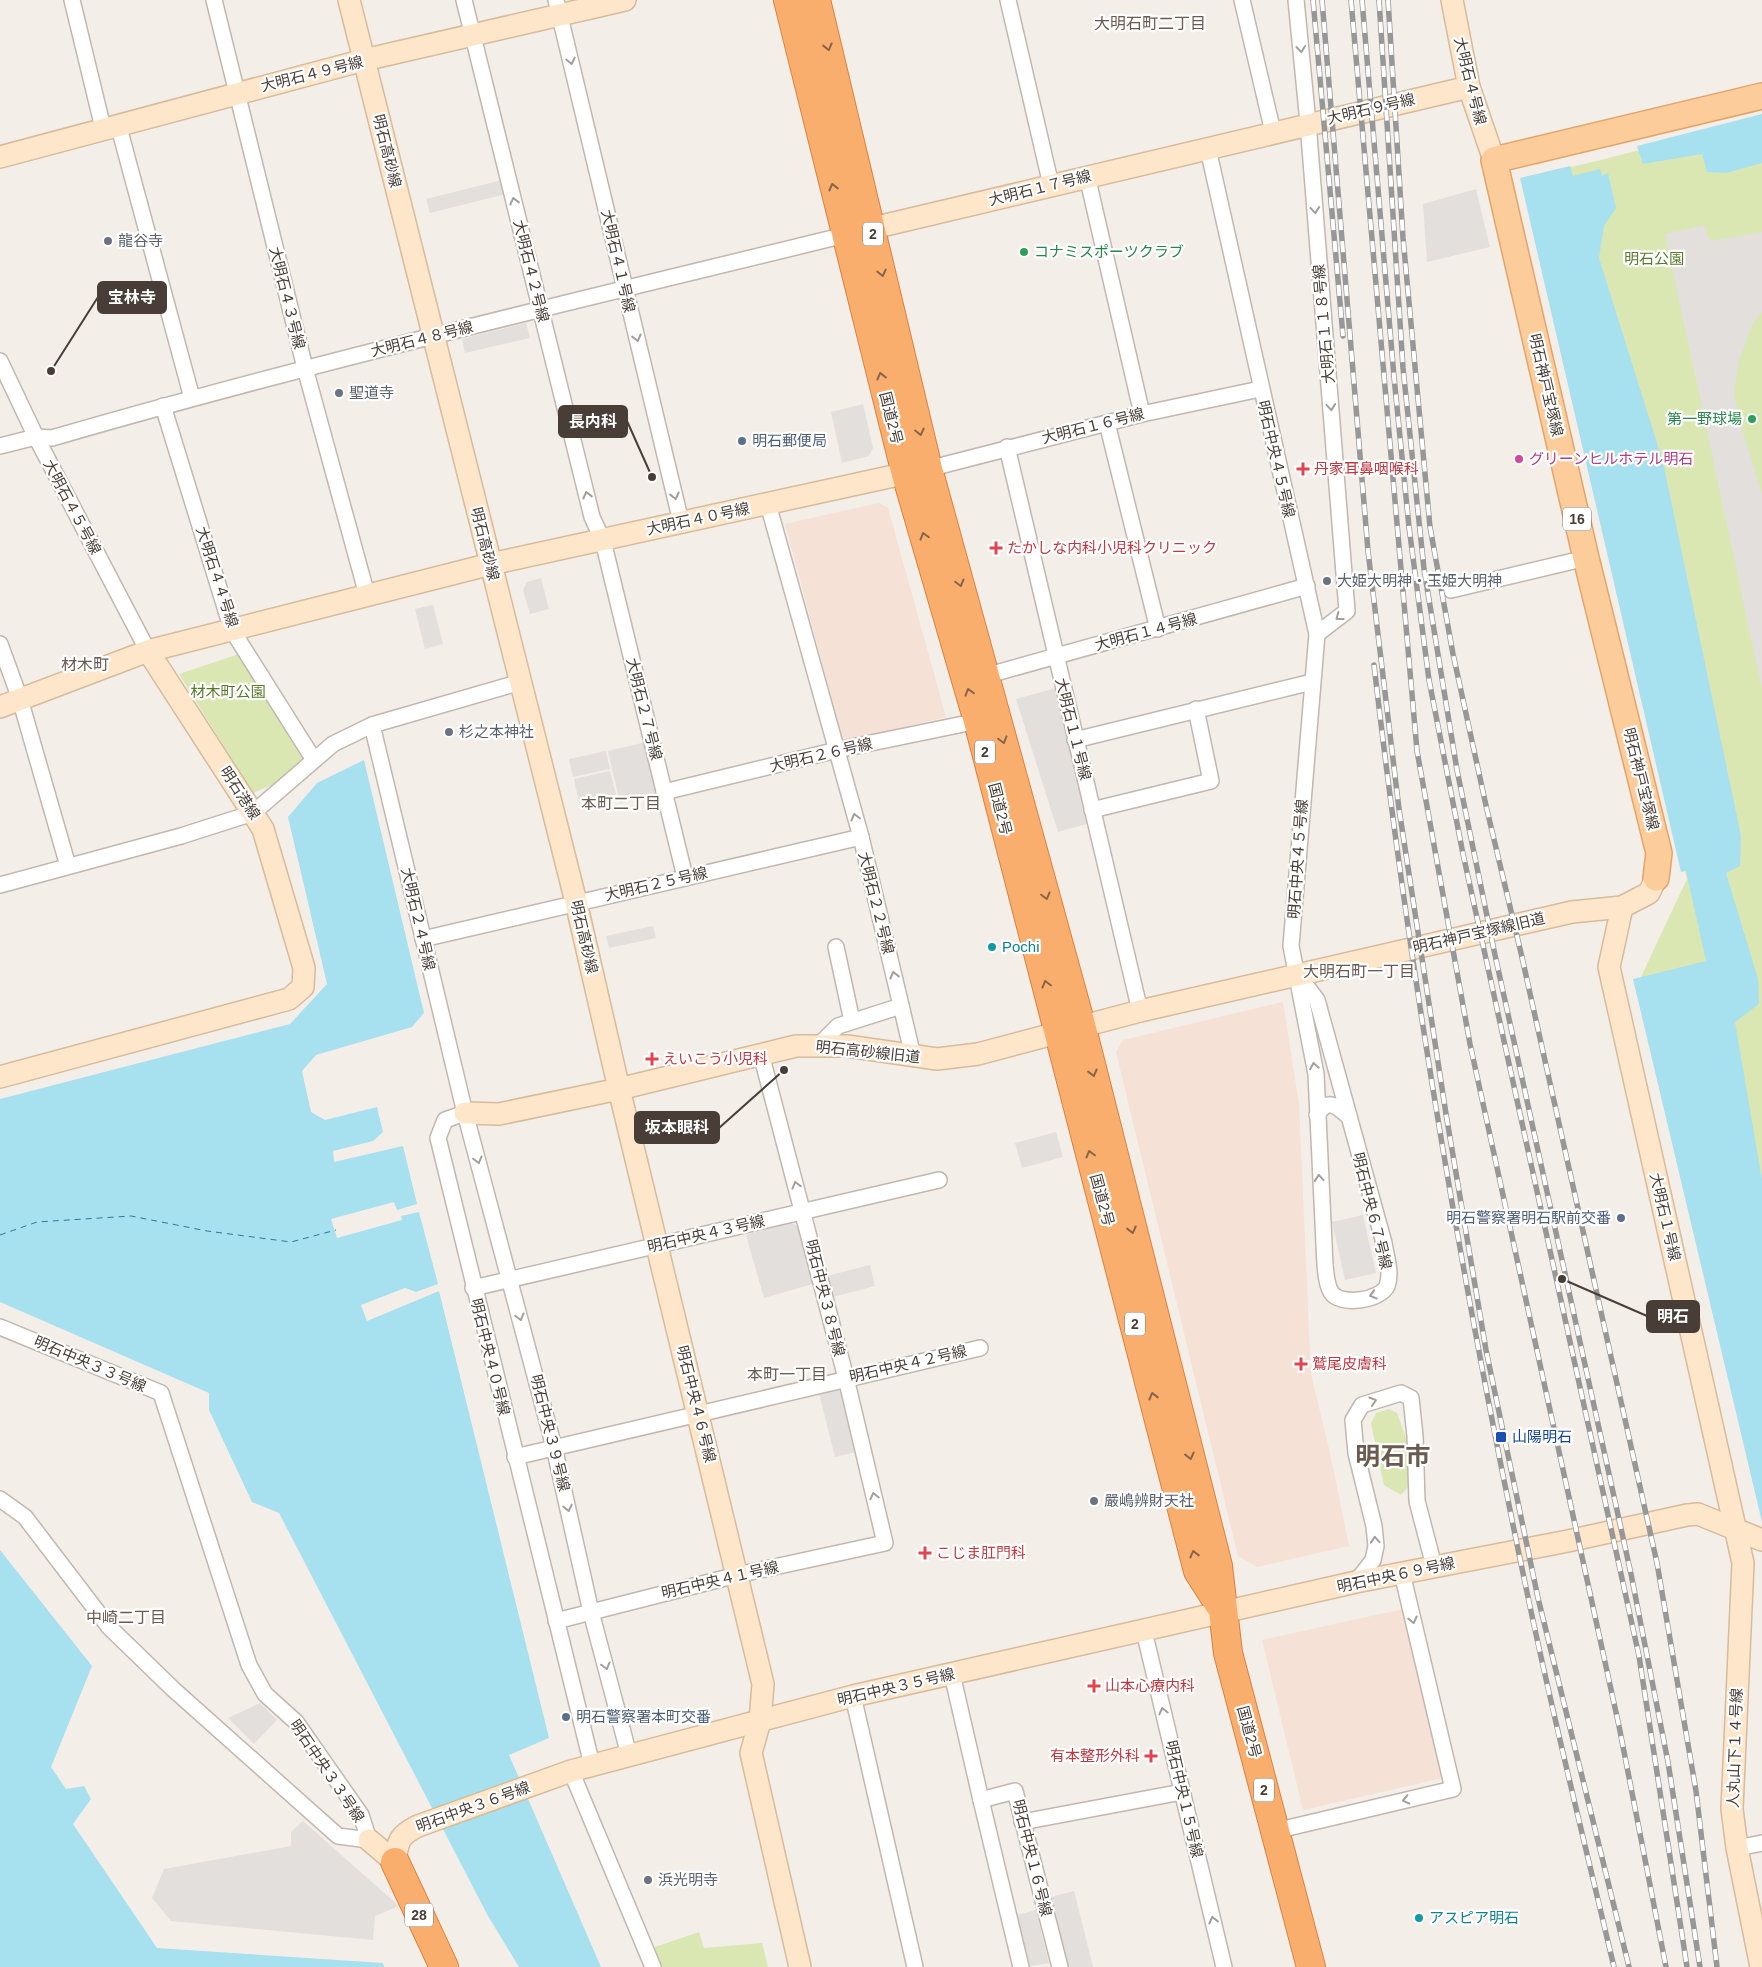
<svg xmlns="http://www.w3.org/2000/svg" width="1762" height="1967" viewBox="0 0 1762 1967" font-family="Helvetica,'Noto Sans JP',sans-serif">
<rect width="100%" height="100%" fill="#f4eee9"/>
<!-- commercial -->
<g fill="#f5e1d5">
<path d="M879 503 888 508 946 717 850 740 842 737 785 524Z"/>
<path d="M1283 1002 1299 1104 1311 1374 1330 1453 1349 1546 1257 1567 1238 1556 1116 1052 1123 1040Z"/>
<path d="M1403 1609 1443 1778 1303 1810 1262 1640Z"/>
</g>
<!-- green -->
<g fill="#dae7b3">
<path d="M1762 118V1509L1639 981 1687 879 1523 178 1601 160Z"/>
<path d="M242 653 304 757 274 784 253 793 179 674Z"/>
<path d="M1389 1409 1397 1413 1407 1441 1408 1487 1401 1495 1384 1485 1371 1423 1376 1413Z"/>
<path d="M699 1932 704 1948 762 1943 768 1967H661L652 1948Z"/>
</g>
<!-- parking -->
<g fill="#e3dfdd">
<path d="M502 180 506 194 430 213 426 199Z"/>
<path d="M1476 189 1490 247 1427 262 1423 204Z"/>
<path d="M1704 225 1710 241 1762 232V312L1753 323 1739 360 1734 393 1741 426 1762 494V689L1665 234Z"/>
<path d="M526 323 530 338 465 353 462 339Z"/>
<path d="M863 404 873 448 869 456 842 463 831 412Z"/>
<path d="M541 578 549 609 530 614 523 590 527 582Z"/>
<path d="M433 605 443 644 425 649 415 609Z"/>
<path d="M1056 688 1090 823 1058 832 1016 699Z"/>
<path d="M646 742 658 794 620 803 608 751Z"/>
<path d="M606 751 610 769 573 777 569 759Z"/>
<path d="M610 771 616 795 579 803 574 779Z"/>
<path d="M653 926 656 938 609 948 606 936Z"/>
<path d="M1056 1132 1063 1157 1022 1168 1015 1143Z"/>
<path d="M1363 1215 1376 1273 1345 1280 1332 1222Z"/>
<path d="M790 1222 797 1226 813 1284 764 1298 746 1235Z"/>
<path d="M870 1265 875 1286 833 1297 827 1276Z"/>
<path d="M836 1389 841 1392 856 1452 835 1457 819 1393Z"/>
<path d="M260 1703 277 1720 254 1744 228 1718Z"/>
<path d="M303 1821 399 1906 375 1916 373 1940 171 1921 152 1898 164 1869 291 1846V1832Z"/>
<path d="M1074 1891 1093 1967H1064L1047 1898Z"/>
<path d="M1036 1910 1049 1963 1025 1967 1013 1916Z"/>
</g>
<!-- water -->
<g fill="#a7e0ef">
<path d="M1762 114V163L1726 173 1707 172 1702 154 1643 164 1637 146Z"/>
<path d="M1570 166 1573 176 1600 169 1602 176 1608 173 1616 208 1604 226 1599 258 1663 462 1741 836 1740 866 1726 873 1758 979 1759 1004 1735 1022 1762 1180V1522L1633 979 1706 961 1686 871 1681 872 1520 178Z"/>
<path d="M364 760 424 1013 412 1027 316 1055 302 1071 311 1112 325 1120 377 1107 383 1132 373 1141 333 1151 334 1162 403 1146 417 1204 397 1210 394 1202 331 1219 337 1238 402 1220 401 1216 419 1212 438 1284 416 1292 405 1288 361 1305 367 1321 439 1291 549 1738 509 1755 601 1967H519L488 1916 279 1513 252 1502 209 1410V1393L0 1302V1099L290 1024 327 984 288 817 317 783Z"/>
<path d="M0 1550 92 1666 51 1767 66 1789 84 1786 91 1799 73 1824 157 1948 383 1963 384 1967H0Z"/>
</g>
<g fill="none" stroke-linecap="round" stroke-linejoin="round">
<!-- ferry -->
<path stroke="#2b7b92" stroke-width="1" stroke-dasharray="6 5" stroke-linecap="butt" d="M0 1235 37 1222 131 1216 207 1231 291 1242 336 1230"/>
<!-- street casing -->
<g stroke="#c2b7af" stroke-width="18">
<g id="street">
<path d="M72 0 103 128"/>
<path d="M214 0 305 368 367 595"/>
<path d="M464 0 592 517 603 541 685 877"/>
<path d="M556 0 681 522"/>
<path d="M1008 0 1051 185"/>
<path d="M1242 0 1273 132"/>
<path d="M1296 0 1308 123 1347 611 1317 634"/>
<path d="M118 124 192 398"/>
<path d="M1208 149 1317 634 1291 946 1316 1074 1325 1265C1326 1273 1326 1284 1331 1292 1340 1307 1381 1300 1387 1286 1392 1273 1386 1256 1384 1243L1317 1000 1298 975"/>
<path d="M1087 176 1142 414"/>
<path d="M0 361 36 437 148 651"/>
<path d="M163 406 232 630 314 760"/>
<path d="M1107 423 1158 629"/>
<path d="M0 446 36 437 52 438C314 362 580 300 845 235"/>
<path d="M1007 447 1140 1011"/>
<path d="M928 469 1142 414 1260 389"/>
<path d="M768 504 861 837 913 1056"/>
<path d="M1451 590 1586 558"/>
<path d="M0 644 20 699 68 866"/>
<path d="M985 676 1307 586"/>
<path d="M372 725 465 1113 554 1447 591 1612 629 1755"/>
<path d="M1075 740 1312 682"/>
<path d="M664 792 837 750 978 721"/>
<path d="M1092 810 1211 781 1196 709"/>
<path d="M0 885 181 836 253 813 333 744 372 725 521 682"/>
<path d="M423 939 861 837"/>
<path d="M836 947 852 1021"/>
<path d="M819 1045 838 1026 901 1006"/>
<path d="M465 1113 445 1120 438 1138 592 1765"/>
<path d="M1317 1115C1328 1098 1335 1105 1348 1116"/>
<path d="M473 1288 939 1180"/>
<path d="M0 1327 161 1393 249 1665 265 1694 296 1722 361 1815 369 1840 338 1836 173 1689 109 1627 25 1517 0 1499"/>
<path d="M515 1457 980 1348"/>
<path d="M1356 1582 1373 1560 1376 1546 1374 1526 1356 1453 1353 1420 1362 1405 1401 1393 1411 1398 1415 1436 1417 1501 1434 1566"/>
<path d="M556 1621 737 1575 885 1543 846 1378 761 1054"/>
<path d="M1144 1631 1224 1967"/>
<path d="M952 1674 981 1800 1015 1791 1060 1967"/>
<path d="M853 1696 915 1967"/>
<path d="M571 1771 653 1967"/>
<path d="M981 1800 1021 1967"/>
<path d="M1022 1822 1182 1792"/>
<path d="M1275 1831 1453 1789 1402 1573"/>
<path d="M1737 1848 1762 1843"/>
</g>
</g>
<!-- secondary casing -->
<g stroke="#d6bb9c" stroke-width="24">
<g id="secondary">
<path d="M349 0 576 902 619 1089 763 1684 760 1721 751 1753 800 1967"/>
<path d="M1452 0 1469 87 1494 160"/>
<path d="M0 157 364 60 625 0"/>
<path d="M856 232 1469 87"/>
<path d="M0 707 148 651 491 564 921 470"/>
<path d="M1622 907 1609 967 1743 1563 1732 1809 1737 1848 1761 1967"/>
<path d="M0 1077 289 999 303 987 304 968 263 829 148 651"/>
<path d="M465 1113 499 1114 619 1089 796 1046H847L937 1059 978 1054 1140 1011 1572 912 1622 907 1649 893 1656 878"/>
<path d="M369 1840 395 1862"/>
<path d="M395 1862C398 1841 398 1836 418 1826L571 1771 853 1696 1356 1582 1568 1541 1687 1515 1698 1514 1762 1540"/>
</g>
</g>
<!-- primary casing -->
<g stroke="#e1a56a" stroke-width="28">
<path id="primary" d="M1656 878 1659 853 1586 558 1494 160 1762 96"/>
</g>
<!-- highway casing -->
<g stroke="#da803d" stroke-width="30">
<g id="highway">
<path d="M788 0 906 474 978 721 1198 1571 1219 1604"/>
<path d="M816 0 928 469 1081 1025 1218 1566 1228 1653 1311 1967"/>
<path d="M395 1862 444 1967"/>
</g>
</g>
<!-- street -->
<use href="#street" stroke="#fff" stroke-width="15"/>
<!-- secondary -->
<use href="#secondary" stroke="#fde6ca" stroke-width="21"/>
<!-- primary -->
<use href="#primary" stroke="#fccc9a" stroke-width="25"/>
<!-- highway -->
<use href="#highway" stroke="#faae6e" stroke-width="28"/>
<!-- rail casing -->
<g stroke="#979797" stroke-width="5.5">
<g id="rail">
<path d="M1313 0 1343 336"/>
<path d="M1322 0 1368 551 1399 809 1446 1114 1486 1350 1538 1598 1629 1967"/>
<path d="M1351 0 1417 751 1470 1044 1619 1726 1666 1967"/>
<path d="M1362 0 1394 377 1409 527 1429 680 1463 854 1639 1656 1687 1967"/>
<path d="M1379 0 1403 368 1424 569 1457 770 1495 955 1631 1574 1668 1762 1700 1967"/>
<path d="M1388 0 1403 238 1430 527 1453 654 1487 810 1521 953 1657 1563 1696 1791 1717 1967"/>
<path d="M1374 665C1410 978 1463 1289 1528 1597 1554 1721 1585 1844 1614 1967"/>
</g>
</g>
<!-- rail -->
<use href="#rail" stroke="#fff" stroke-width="4" stroke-dasharray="11" stroke-linecap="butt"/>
</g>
<!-- one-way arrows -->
<defs><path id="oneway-chevron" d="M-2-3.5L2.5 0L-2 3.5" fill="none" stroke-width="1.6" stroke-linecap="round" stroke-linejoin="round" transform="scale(1.25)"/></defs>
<g stroke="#86654a">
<use href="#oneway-chevron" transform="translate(828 47) rotate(76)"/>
<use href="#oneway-chevron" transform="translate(833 187) rotate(-104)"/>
<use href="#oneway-chevron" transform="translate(882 273) rotate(77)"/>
<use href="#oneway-chevron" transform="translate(881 376) rotate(-104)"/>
<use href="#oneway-chevron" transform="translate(920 432) rotate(77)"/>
<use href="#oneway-chevron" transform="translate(924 536) rotate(-106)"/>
<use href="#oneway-chevron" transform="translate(960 583) rotate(75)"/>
<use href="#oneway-chevron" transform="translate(969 692) rotate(-106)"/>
<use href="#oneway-chevron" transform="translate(1003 740) rotate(74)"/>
<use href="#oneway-chevron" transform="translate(1046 896) rotate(75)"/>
<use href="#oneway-chevron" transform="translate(1046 984) rotate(-105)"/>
<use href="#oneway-chevron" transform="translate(1093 1073) rotate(76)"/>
<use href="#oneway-chevron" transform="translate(1090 1154) rotate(-105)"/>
<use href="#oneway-chevron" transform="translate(1132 1230) rotate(76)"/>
<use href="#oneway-chevron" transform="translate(1153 1396) rotate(-104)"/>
<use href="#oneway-chevron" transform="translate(1190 1456) rotate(76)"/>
<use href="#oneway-chevron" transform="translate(1194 1554) rotate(-104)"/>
</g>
<g stroke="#a49e9b">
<use href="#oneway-chevron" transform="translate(1301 49) rotate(84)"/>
<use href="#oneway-chevron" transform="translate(571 61) rotate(77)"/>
<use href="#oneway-chevron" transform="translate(514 201) rotate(-104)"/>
<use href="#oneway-chevron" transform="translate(1315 210) rotate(85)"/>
<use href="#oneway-chevron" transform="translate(637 338) rotate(76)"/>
<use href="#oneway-chevron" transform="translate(1331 407) rotate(85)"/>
<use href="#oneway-chevron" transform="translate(587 495) rotate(-104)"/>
<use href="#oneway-chevron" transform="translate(675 496) rotate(76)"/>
<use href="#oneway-chevron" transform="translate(1339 617) rotate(143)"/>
<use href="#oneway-chevron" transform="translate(855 817) rotate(-105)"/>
<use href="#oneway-chevron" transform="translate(894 975) rotate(-104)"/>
<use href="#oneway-chevron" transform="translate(1314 1066) rotate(-100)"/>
<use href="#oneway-chevron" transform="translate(478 1160) rotate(75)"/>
<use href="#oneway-chevron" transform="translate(1319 1178) rotate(-95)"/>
<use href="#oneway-chevron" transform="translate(796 1185) rotate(-105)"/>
<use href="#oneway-chevron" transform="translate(1373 1295) rotate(163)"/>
<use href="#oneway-chevron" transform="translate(520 1317) rotate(75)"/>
<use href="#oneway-chevron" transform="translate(1373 1401) rotate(-17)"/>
<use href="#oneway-chevron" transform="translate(874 1496) rotate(-103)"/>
<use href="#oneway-chevron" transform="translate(568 1508) rotate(77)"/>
<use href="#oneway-chevron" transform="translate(1375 1540) rotate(-94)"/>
<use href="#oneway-chevron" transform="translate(1413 1620) rotate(76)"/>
<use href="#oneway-chevron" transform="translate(606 1666) rotate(75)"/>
<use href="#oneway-chevron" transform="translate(1163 1711) rotate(-103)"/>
<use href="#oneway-chevron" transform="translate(1406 1800) rotate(167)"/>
<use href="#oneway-chevron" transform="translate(1213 1920) rotate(-104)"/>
</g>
<!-- markers -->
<g fill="#6b7280" stroke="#fff" stroke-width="2">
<circle cx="108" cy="241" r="5"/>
<circle cx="339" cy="393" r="5"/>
<circle cx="1327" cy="581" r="5"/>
<circle cx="449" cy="732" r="5"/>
<circle cx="1094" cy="1501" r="5"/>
<circle cx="648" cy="1880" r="5"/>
</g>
<g fill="#2e9e5b" stroke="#fff" stroke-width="2">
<circle cx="1024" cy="252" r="5"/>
<circle cx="1752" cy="419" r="5"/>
</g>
<g fill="#5c6f8a" stroke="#fff" stroke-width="2">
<circle cx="742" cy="441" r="5"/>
<circle cx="1621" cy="1218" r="5"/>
<circle cx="566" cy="1717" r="5"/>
</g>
<circle fill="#d1479c" stroke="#fff" stroke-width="2" cx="1519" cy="459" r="5"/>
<g fill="#e0444e" stroke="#fff" stroke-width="2">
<path d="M1300.5 461.5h5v5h5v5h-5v5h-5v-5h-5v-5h5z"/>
<path d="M993.5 540.5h5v5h5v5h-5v5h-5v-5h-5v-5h5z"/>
<path d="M649.5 1051.5h5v5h5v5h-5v5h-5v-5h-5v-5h5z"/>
<path d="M1298.5 1356.5h5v5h5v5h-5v5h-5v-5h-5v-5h5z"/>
<path d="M922.5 1545.5h5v5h5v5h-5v5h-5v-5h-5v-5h5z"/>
<path d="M1091.5 1678.5h5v5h5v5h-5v5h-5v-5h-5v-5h5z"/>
<path d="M1148.5 1748.5h5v5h5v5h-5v5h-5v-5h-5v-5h5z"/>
</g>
<g fill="#0f9aa8" stroke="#fff" stroke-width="2">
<circle cx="992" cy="947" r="5"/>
<circle cx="1419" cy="1918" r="5"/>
</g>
<rect fill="#1a4fb4" stroke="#fff" stroke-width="2" x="1495" y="1431" width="12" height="12" rx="2.5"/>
<g text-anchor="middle" stroke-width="4.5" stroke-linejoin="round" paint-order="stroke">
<!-- shield labels -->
<g fill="#fff" stroke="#7f7873" stroke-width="1">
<rect x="863" y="222.5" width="20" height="23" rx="4"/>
<rect x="1563" y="507.5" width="28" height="23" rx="4"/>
<rect x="975" y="740.5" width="20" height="23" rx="4"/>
<rect x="1125" y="1312.5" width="20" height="23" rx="4"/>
<rect x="1254" y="1778.5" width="20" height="23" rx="4"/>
<rect x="405" y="1903.5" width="28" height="23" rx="4"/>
</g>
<g font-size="14" font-weight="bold" fill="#483e37">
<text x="873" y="239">2</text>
<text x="1577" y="524">16</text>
<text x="985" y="757">2</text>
<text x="1135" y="1329">2</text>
<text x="1264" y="1795">2</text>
<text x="419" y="1920">28</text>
</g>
<!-- street labels -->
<g font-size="15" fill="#483e37" stroke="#fff">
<text transform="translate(312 74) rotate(-14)" y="5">大明石４９号線</text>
<text transform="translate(1470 81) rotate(76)" y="5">大明石４号線</text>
<text transform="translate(1371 109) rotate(-13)" y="5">大明石９号線</text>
<text transform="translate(387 151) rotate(76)" y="5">明石高砂線</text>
<text transform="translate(1040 188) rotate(-14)" y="5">大明石１７号線</text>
<text transform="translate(618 261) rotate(77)" y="5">大明石４１号線</text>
<text transform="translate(531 271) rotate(76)" y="5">大明石４２号線</text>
<text transform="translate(287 298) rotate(76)" y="5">大明石４３号線</text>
<text transform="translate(1324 324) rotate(-95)" y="5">大明石１１８号線</text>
<text transform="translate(422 339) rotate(-14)" y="5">大明石４８号線</text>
<text transform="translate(1546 385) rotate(77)" y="5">明石神戸宝塚線</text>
<text transform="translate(891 418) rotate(76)" y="5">国道2号</text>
<text transform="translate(1093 426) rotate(-14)" y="5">大明石１６号線</text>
<text transform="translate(1276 459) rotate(77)" y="5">明石中央４５号線</text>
<text transform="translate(72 507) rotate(62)" y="5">大明石４５号線</text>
<text transform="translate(698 519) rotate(-12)" y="5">大明石４０号線</text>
<text transform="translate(485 544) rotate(76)" y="5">明石高砂線</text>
<text transform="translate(217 577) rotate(72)" y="5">大明石４４号線</text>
<text transform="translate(1146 632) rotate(-15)" y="5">大明石１４号線</text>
<text transform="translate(644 709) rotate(76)" y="5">大明石２７号線</text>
<text transform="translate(1073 729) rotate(76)" y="5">大明石１１号線</text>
<text transform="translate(821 755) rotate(-13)" y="5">大明石２６号線</text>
<text transform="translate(1641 779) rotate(76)" y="5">明石神戸宝塚線</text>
<text transform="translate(240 793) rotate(57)" y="5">明石港線</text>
<text transform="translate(1000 809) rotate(76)" y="5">国道2号</text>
<text transform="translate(1298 859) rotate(-86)" y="5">明石中央４５号線</text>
<text transform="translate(656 884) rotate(-13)" y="5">大明石２５号線</text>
<text transform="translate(876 903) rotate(76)" y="5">大明石２２号線</text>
<text transform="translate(418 919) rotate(77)" y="5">大明石２４号線</text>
<text transform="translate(1479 933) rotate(-13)" y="5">明石神戸宝塚線旧道</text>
<text transform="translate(584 937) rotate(77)" y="5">明石高砂線</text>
<text transform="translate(868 1052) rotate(6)" y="5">明石高砂線旧道</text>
<text transform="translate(1102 1200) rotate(75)" y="5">国道2号</text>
<text transform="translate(1372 1211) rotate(76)" y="5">明石中央６７号線</text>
<text transform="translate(1665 1217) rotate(77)" y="5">大明石１号線</text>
<text transform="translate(706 1234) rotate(-13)" y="5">明石中央４３号線</text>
<text transform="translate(825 1298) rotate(76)" y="5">明石中央３８号線</text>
<text transform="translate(490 1357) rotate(76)" y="5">明石中央４０号線</text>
<text transform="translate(90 1364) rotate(23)" y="5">明石中央３３号線</text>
<text transform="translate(908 1364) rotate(-13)" y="5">明石中央４２号線</text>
<text transform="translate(696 1404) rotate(76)" y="5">明石中央４６号線</text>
<text transform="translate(550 1433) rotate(76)" y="5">明石中央３９号線</text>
<text transform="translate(1396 1575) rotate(-12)" y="5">明石中央６９号線</text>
<text transform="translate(720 1580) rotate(-13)" y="5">明石中央４１号線</text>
<text transform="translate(896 1687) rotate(-13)" y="5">明石中央３５号線</text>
<text transform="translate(1249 1732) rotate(75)" y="5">国道2号</text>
<text transform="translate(1735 1748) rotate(-88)" y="5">人丸山下１４号線</text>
<text transform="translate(327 1771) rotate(56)" y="5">明石中央３３号線</text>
<text transform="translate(1184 1799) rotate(77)" y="5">明石中央１５号線</text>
<text transform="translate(473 1807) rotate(-20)" y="5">明石中央３６号線</text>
<text transform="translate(1032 1858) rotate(76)" y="5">明石中央１６号線</text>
</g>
<!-- worship labels -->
<g font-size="15" fill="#5b616d" stroke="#fff" text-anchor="start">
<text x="118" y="246">龍谷寺</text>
<text x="349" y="398">聖道寺</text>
<text x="1337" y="586">大姫大明神・玉姫大明神</text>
<text x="459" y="737">杉之本神社</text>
<text x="1104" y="1506">嚴嶋辨財天社</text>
<text x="658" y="1885">浜光明寺</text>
</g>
<!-- leisure labels -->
<g font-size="15" fill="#27864d" stroke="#fff" text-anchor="start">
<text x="1034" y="257">コナミスポーツクラブ</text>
<text x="1742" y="424" text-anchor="end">第一野球場</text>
</g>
<!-- park labels -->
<g font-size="15" fill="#59792b" stroke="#fff">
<text x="1654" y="264">明石公園</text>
<text x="228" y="697">材木町公園</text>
</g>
<!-- service labels -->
<g font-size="15" fill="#4e5e75" stroke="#fff" text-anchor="start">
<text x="752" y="446">明石郵便局</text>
<text x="1611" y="1223" text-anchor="end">明石警察署明石駅前交番</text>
<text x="576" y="1722">明石警察署本町交番</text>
</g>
<!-- hotel labels -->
<g font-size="15" fill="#b23c85" stroke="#fff" text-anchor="start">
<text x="1529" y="464">グリーンヒルホテル明石</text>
</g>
<!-- health labels -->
<g font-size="15" fill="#be3a42" stroke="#fff" text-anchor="start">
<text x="1314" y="474">丹家耳鼻咽喉科</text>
<text x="1007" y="553">たかしな内科小児科クリニック</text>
<text x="663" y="1064">えいこう小児科</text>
<text x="1312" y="1369">鷲尾皮膚科</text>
<text x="936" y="1558">こじま肛門科</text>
<text x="1105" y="1691">山本心療内科</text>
<text x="1140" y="1761" text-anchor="end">有本整形外科</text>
</g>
<!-- culture labels -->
<g font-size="15" fill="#0d838f" stroke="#fff" text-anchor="start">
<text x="1002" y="952">Pochi</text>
<text x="1429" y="1923">アスピア明石</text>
</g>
<!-- transit labels -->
<g font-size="15" fill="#164399" stroke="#fff" text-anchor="start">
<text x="1512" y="1442">山陽明石</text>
</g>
<!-- neighbourhood labels -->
<g font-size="16" fill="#6a5a4f" stroke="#fff">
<text x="1150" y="29">大明石町二丁目</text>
<text x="85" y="670">材木町</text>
<text x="621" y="809">本町二丁目</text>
<text x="1359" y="977">大明石町一丁目</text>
<text x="787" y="1380">本町一丁目</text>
<text x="126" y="1623">中崎二丁目</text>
</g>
<!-- town labels -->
<g font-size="25" font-weight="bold" fill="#6a5a4f" stroke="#fff">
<text x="1393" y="1465">明石市</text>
</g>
</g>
<!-- callouts -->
<path fill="none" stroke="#483e37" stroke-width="2" d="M51 371L98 297M652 477L627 421M784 1070L719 1128M1562 1279L1647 1316"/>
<g fill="#483e37" stroke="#fff" stroke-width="2">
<circle cx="51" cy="371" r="5"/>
<circle cx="652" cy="477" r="5"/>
<circle cx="784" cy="1070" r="5"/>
<circle cx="1562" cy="1279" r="5"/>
</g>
<g fill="#483e37" stroke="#483e37" stroke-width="2">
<rect x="98" y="282" width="68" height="31" rx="5"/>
<rect x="559" y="406" width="68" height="31" rx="5"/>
<rect x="635" y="1112" width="84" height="31" rx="5"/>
<rect x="1647" y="1301" width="52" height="31" rx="5"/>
</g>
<g font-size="16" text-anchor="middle" font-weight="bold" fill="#fff">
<text x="132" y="303">宝林寺</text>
<text x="593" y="427">長内科</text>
<text x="677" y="1133">坂本眼科</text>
<text x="1673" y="1322">明石</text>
</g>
</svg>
